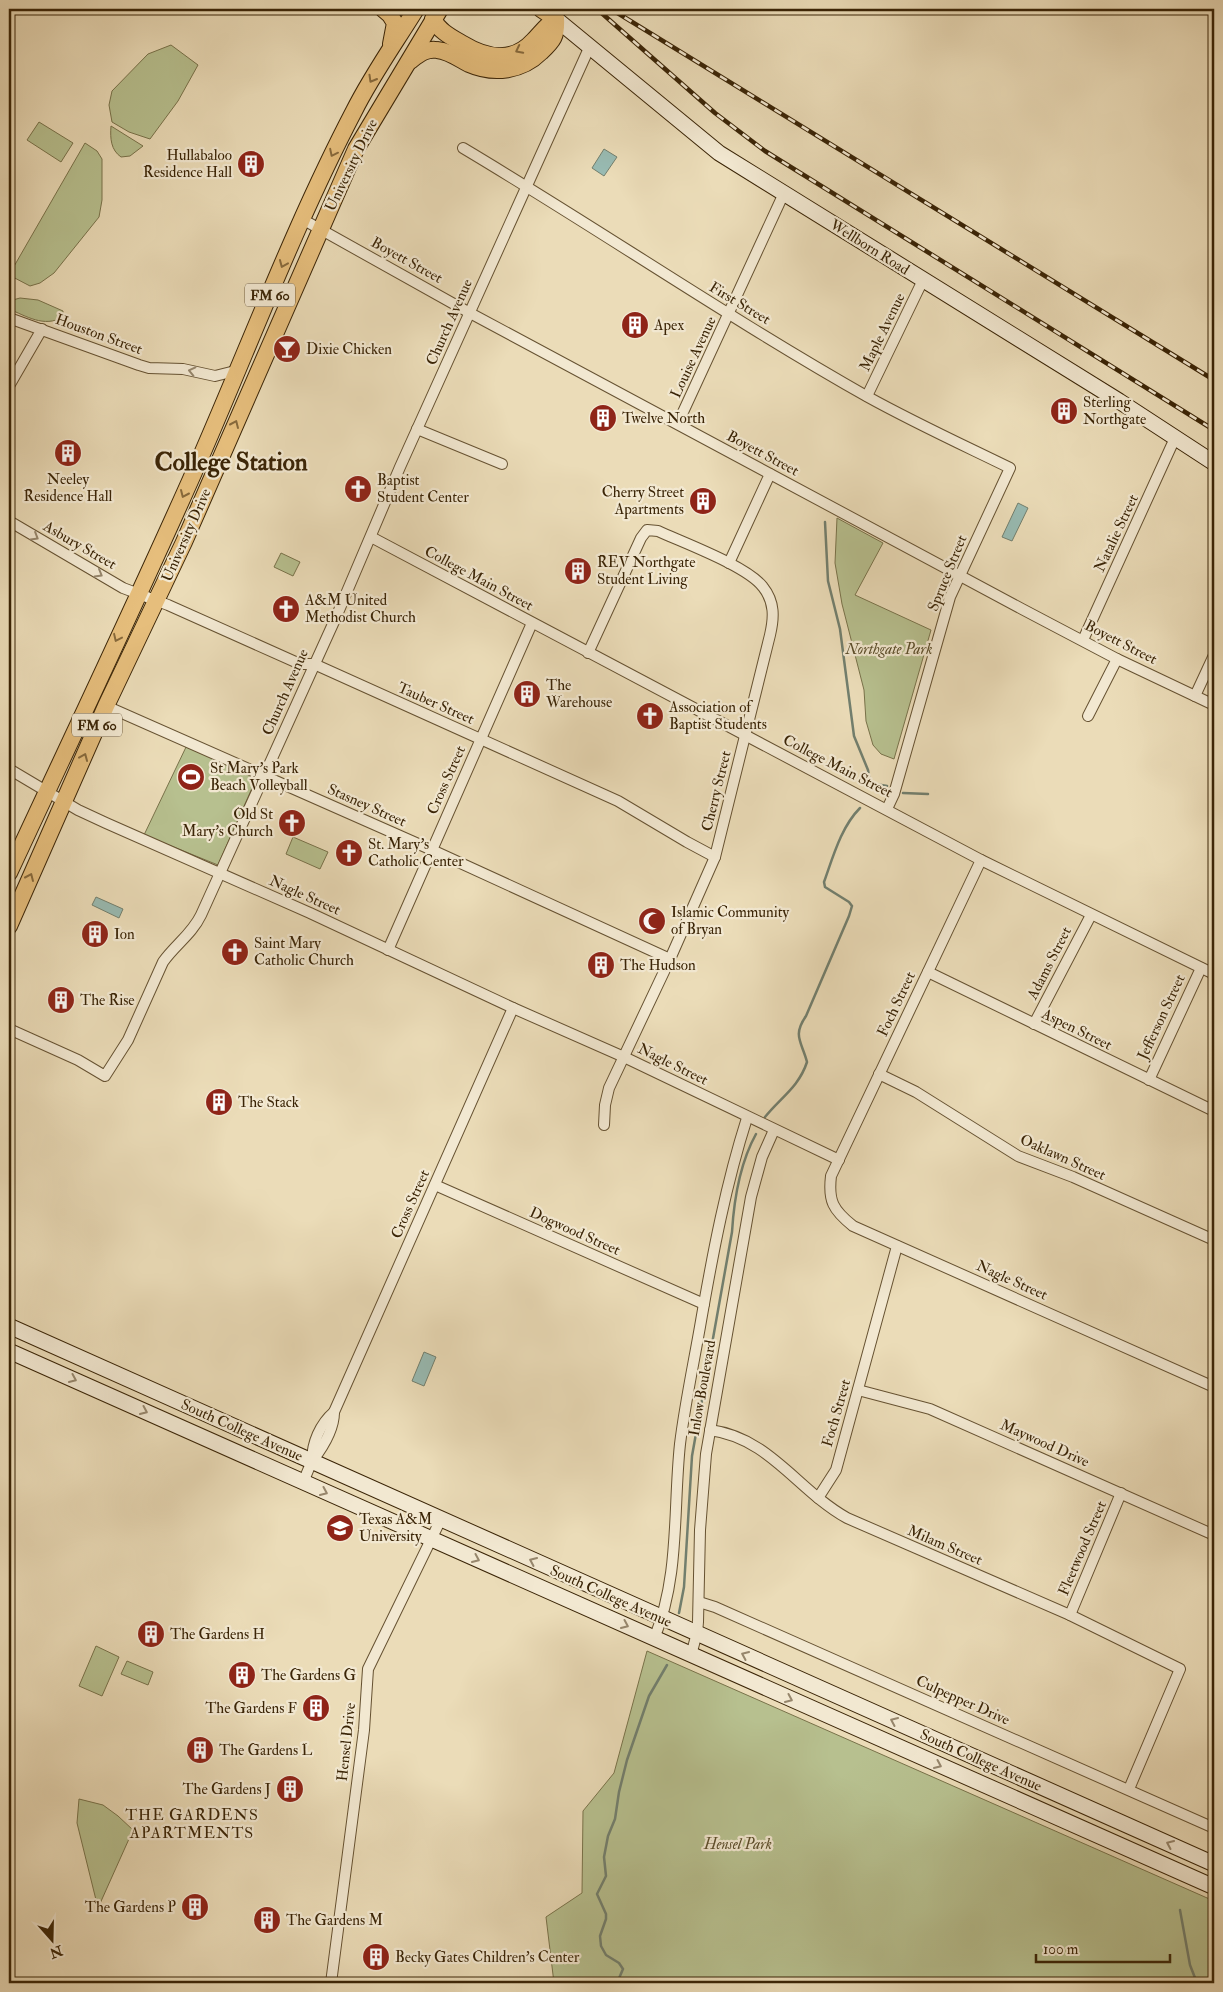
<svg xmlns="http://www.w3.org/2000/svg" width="1223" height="1992" viewBox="0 0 1223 1992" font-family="'IM FELL Double Pica',serif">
<rect width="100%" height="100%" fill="#ebdcb8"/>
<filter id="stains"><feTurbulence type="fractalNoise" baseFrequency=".004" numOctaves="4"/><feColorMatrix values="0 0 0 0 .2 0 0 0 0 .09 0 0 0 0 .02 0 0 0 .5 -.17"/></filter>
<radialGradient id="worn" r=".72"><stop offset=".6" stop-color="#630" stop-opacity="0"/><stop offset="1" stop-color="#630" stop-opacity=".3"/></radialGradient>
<!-- green -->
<g fill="#b7c08f" stroke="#78724a">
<path d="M171 45 198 65 178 101 150 139 129 132 112 122 109 105 112 91 148 54Z"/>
<path d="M39 122 73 143 61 162 27 140Z"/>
<path d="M111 126 143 146 130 156 121 157C111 150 110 139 111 126Z"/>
<path d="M85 143 97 151 102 159V200L99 217 54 273 40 283 30 286 9 275Z"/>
<path d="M20 298 38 300 63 311V317C44 328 26 316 9 309V301Z"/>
<path d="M837 518 883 543 855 595 931 630 894 759 881 754 873 745 866 721 864 690 842 604 835 563Z"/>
<path d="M281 553 300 562 293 576 274 567Z"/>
<path d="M187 745 256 779 218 865 144 835Z"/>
<path d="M293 837 328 852 320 869 286 854Z"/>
<path d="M96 1646 119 1657 102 1696 79 1686Z"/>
<path d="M647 1651 1214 1901V1983H554L546 1917 582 1893 583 1811 614 1773Z"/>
<path d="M127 1661 153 1672 148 1685 121 1674Z"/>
<path d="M79 1799 103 1805 118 1816 133 1830 98 1908 77 1823Z"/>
</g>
<!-- water -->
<g fill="#98bbb3" stroke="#727f6e">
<path d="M604 149 617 157 604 176 592 168Z"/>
<path d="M1018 503 1028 508 1012 541 1002 537Z"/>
<path d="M96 897 123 909 119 918 92 905Z"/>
<path d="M424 1352 436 1357 424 1386 412 1381Z"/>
</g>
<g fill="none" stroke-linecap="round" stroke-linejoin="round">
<!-- stream -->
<g stroke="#727f6e" stroke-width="2.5">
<path d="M825 522 828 581 840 629 854 736 868 770 870 783 887 786"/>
<path d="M903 793 928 794"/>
<path d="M765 1117C780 1098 799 1087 807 1062 802 1042 792 1036 806 1016L849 916 852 906 849 902 825 887 824 882C833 857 841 827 860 808"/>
<path d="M679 1613 684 1587 692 1456 732 1232C734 1199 740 1163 756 1134"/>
<path d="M1180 1910 1190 1965 1197 1983"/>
<path d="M617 1983 623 1969 619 1963 606 1955 601 1946 600 1936 606 1919V1914L597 1894 606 1876 604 1857 608 1836 615 1819 619 1792 627 1760 649 1696 667 1665"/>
</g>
<!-- minor casing -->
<g stroke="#665232" stroke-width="12">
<g id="minor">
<path d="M463 148C599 229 730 319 868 397 915 423 963 445 1010 468L950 597 894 794 887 809"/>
<path d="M302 219 470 313 1022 609 1117 659 1214 705"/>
<path d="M9 318 139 365 149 368 183 369 215 376 239 370"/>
<path d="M9 386 42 329"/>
<path d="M867 396 923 280"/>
<path d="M678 423 784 193"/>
<path d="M417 429 502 464"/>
<path d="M9 521 123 588 168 605 300 664H314L618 801 687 842 715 857"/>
<path d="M371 537 981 860 1214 974"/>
<path d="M729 563 770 474"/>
<path d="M1083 640 1175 438"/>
<path d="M588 653 641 538 647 530 658 531C684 543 747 566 763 587 775 602 774 618 770 635L715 857 670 959 609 1088 605 1105 604 1125"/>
<path d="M1195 696 1214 655"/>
<path d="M106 706 432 850 670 959"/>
<path d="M1088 716 1117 659"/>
<path d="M9 769 78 810 106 823 310 913 513 1008 624 1057 839 1160"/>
<path d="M981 860 831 1176C828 1201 833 1210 853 1226L1214 1387"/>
<path d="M388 950 532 623"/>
<path d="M928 972 1214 1111"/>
<path d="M1034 1024 1091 915"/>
<path d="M9 1029 78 1060 105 1076 128 1040 163 962C175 945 192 934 201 915L337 615 400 467 590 46"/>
<path d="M879 1074 916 1092 1018 1156 1073 1177 1214 1240"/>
<path d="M1149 1080 1201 968"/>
<path d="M435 1185 704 1304"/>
<path d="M858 1390 930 1409 1214 1535"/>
<path d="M710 1430C770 1438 797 1490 847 1518L1070 1615 1180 1669 1129 1789"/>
<path d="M312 1461C312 1443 320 1424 334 1412"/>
<path d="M303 1483C306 1475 309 1467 313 1460 323 1447 334 1430 334 1412L513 1008"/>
<path d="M818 1498 836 1470 897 1246"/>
<path d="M699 1602 715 1607 1214 1828"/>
<path d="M1070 1615 1121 1493"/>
<path d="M654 1639C680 1576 673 1510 680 1444 685 1403 694 1362 701 1321 713 1252 726 1184 747 1118"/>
<path d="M691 1655 697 1633 698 1622 700 1530 706 1454 751 1197 762 1157 774 1130"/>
<path d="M331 1983 364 1730 368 1669 441 1519"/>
</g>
</g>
<!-- secondary casing -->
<g stroke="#3a2406" stroke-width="17">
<g id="secondary">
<path d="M556 19 719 153 1119 401 1214 463"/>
<path d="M9 1326 1214 1864"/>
<path d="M9 1351 1214 1887"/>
</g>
</g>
<!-- primary casing -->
<g stroke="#3a2406" stroke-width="18">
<g id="primary">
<path d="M383 9 390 15 395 23 391 44"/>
<path d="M541 9 556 19"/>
<path d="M433 19C439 31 451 37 463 44 486 58 513 63 533 41 541 33 546 25 556 19"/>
<path d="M410 61C418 55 426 48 437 50 449 51 459 59 469 64 494 75 522 71 541 52 553 41 557 36 556 19"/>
<path d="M9 873C74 733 140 595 202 454 252 339 296 222 354 111 372 75 395 43 416 9"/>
<path d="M9 926 106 706 184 542 356 149 440 9"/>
</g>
</g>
<!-- minor -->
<use href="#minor" stroke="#f2e8d1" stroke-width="10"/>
<!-- secondary -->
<use href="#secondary" stroke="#f2e8d1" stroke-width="15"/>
<!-- primary -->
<use href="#primary" stroke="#e6be7c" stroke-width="16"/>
<!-- rail casing -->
<g stroke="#3a2406" stroke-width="4.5">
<g id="rail">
<path d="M597 9 715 113 765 151 1214 430"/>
<path d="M611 9 1214 380"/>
<path d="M1213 294 1214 295"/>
</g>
</g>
<!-- rail -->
<use href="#rail" stroke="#f2e8d1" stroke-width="2.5" stroke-dasharray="8" stroke-linecap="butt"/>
</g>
<!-- one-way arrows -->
<defs><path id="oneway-chevron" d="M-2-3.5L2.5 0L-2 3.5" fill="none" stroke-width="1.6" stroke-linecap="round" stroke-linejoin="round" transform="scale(1.25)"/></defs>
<g stroke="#87693b">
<use href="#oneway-chevron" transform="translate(519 50) rotate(153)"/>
<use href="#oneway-chevron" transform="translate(372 79) rotate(120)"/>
<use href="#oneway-chevron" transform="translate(333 153) rotate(116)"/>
<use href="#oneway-chevron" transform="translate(283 264) rotate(113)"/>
<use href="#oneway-chevron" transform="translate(235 424) rotate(-66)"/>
<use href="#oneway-chevron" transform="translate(184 494) rotate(114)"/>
<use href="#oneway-chevron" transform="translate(117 638) rotate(115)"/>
<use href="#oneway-chevron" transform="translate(84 757) rotate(-67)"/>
<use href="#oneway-chevron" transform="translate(30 877) rotate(-66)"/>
</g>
<g stroke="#96866c">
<use href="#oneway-chevron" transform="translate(192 371) rotate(-167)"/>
<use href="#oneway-chevron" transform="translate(35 537) rotate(31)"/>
<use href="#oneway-chevron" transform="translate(99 574) rotate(30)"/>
<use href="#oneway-chevron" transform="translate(73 1379) rotate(24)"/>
<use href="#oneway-chevron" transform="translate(144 1411) rotate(24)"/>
<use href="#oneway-chevron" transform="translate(324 1492) rotate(24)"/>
<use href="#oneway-chevron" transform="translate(476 1559) rotate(24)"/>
<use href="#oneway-chevron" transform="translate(533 1561) rotate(-156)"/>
<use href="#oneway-chevron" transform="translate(625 1625) rotate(24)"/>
<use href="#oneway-chevron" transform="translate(745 1655) rotate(-156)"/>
<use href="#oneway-chevron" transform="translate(789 1699) rotate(24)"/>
<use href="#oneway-chevron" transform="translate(894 1721) rotate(-156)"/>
<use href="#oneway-chevron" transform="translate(938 1765) rotate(24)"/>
<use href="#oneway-chevron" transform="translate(1170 1844) rotate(-156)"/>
</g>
<!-- icons -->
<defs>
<g id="building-disc" transform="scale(1.4375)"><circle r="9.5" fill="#8f2418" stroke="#f2e8d1"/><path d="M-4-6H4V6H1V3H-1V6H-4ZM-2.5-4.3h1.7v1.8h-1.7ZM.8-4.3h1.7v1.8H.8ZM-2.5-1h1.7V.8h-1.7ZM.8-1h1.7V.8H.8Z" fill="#fff"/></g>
<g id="bar-disc" transform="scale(1.4375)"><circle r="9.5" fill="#8f2418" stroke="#f2e8d1"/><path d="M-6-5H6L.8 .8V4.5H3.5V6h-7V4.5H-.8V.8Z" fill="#fff"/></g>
<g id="church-disc" transform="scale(1.4375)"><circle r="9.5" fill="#8f2418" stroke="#f2e8d1"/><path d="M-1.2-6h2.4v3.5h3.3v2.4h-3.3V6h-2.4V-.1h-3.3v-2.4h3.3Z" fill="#fff"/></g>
<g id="stadium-disc" transform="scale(1.4375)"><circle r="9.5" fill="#8f2418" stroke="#f2e8d1"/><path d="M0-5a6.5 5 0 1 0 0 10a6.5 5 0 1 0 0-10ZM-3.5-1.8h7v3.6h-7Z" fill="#fff"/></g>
<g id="mosque-disc" transform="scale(1.4375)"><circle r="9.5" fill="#8f2418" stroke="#f2e8d1"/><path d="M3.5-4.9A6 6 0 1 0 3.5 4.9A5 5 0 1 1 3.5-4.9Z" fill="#fff"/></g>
<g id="university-disc" transform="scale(1.4375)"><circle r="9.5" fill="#8f2418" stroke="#f2e8d1"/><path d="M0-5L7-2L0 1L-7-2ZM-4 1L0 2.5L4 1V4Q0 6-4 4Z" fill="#fff"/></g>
</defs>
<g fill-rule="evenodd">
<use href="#building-disc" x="251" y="164"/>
<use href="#building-disc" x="635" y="325"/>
<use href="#bar-disc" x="287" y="349"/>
<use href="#building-disc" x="1064" y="411"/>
<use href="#building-disc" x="603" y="418"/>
<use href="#building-disc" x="68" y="453"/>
<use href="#church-disc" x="358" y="489"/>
<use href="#building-disc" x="703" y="501"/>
<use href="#building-disc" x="578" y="571"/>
<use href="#church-disc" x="286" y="609"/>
<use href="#building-disc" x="527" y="694"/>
<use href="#church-disc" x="650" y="716"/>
<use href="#stadium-disc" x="191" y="777"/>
<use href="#church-disc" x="292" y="823"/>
<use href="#church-disc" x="349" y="853"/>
<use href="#mosque-disc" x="652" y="921"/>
<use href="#building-disc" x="95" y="934"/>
<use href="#church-disc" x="235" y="952"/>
<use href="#building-disc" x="601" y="965"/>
<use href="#building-disc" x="61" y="1000"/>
<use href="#building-disc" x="219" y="1102"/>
<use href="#university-disc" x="340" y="1528"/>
<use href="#building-disc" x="151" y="1634"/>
<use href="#building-disc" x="242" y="1675"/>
<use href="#building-disc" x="316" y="1708"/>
<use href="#building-disc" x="200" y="1750"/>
<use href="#building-disc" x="290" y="1789"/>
<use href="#building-disc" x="195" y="1907"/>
<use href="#building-disc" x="267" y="1920"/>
<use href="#building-disc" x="376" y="1957"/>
</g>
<g text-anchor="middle" stroke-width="4.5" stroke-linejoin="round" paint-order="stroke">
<!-- shield labels -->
<g fill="#f2e8d1" stroke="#715f43" stroke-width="1">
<rect x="245" y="283.5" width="50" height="23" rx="4"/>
<rect x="72" y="713.5" width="50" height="23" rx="4"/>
</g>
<g font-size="14" font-weight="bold" fill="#3a2406">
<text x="270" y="300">FM 60</text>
<text x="97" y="730">FM 60</text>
</g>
<!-- poi labels -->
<g font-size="15" fill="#3a2406" stroke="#f2e8d1" text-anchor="start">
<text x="232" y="160" text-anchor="end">Hullabaloo<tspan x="232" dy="17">Residence Hall</tspan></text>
<text x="654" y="330">Apex</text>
<text x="306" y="354">Dixie Chicken</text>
<text x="1083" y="407">Sterling<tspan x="1083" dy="17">Northgate</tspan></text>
<text x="622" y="423">Twelve North</text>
<text x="68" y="484" text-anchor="middle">Neeley<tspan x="68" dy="17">Residence Hall</tspan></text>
<text x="377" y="485">Baptist<tspan x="377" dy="17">Student Center</tspan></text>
<text x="684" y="497" text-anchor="end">Cherry Street<tspan x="684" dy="17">Apartments</tspan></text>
<text x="597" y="567">REV Northgate<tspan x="597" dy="17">Student Living</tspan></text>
<text x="305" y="605">A&amp;M United<tspan x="305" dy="17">Methodist Church</tspan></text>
<text x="546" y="690">The<tspan x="546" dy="17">Warehouse</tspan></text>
<text x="669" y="712">Association of<tspan x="669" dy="17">Baptist Students</tspan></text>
<text x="210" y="773">St Mary's Park<tspan x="210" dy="17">Beach Volleyball</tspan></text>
<text x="273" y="819" text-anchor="end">Old St<tspan x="273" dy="17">Mary's Church</tspan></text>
<text x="368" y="849">St. Mary's<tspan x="368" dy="17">Catholic Center</tspan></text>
<text x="671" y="917">Islamic Community<tspan x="671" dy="17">of Bryan</tspan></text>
<text x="114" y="939">Ion</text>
<text x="254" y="948">Saint Mary<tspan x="254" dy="17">Catholic Church</tspan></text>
<text x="620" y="970">The Hudson</text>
<text x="80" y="1005">The Rise</text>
<text x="238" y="1107">The Stack</text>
<text x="359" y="1524">Texas A&amp;M<tspan x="359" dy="17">University</tspan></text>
<text x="170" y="1639">The Gardens H</text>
<text x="261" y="1680">The Gardens G</text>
<text x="297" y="1713" text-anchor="end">The Gardens F</text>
<text x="219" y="1755">The Gardens L</text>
<text x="271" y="1794" text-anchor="end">The Gardens J</text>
<text x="176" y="1912" text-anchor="end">The Gardens P</text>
<text x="286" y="1925">The Gardens M</text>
<text x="395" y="1962">Becky Gates Children's Center</text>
</g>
<!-- street labels -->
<g font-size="15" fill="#3a2406" stroke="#f2e8d1">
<text transform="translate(351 165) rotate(-64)" y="5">University Drive</text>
<text transform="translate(870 247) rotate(32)" y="5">Wellborn Road</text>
<text transform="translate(407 260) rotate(29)" y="5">Boyett Street</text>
<text transform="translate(740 303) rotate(31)" y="5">First Street</text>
<text transform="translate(449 322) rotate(-66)" y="5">Church Avenue</text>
<text transform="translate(882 332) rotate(-64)" y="5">Maple Avenue</text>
<text transform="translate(99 334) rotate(20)" y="5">Houston Street</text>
<text transform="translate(693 357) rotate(-65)" y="5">Louise Avenue</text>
<text transform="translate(763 453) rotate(28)" y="5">Boyett Street</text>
<text transform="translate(1116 533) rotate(-65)" y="5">Natalie Street</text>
<text transform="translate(186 535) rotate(-66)" y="5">University Drive</text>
<text transform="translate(80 545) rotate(30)" y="5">Asbury Street</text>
<text transform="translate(947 573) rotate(-68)" y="5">Spruce Street</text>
<text transform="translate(479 578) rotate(28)" y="5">College Main Street</text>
<text transform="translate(1121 642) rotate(27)" y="5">Boyett Street</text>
<text transform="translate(285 692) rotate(-66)" y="5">Church Avenue</text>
<text transform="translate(436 703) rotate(24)" y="5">Tauber Street</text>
<text transform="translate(838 766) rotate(27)" y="5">College Main Street</text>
<text transform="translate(446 780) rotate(-66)" y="5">Cross Street</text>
<text transform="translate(716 791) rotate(-76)" y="5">Cherry Street</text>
<text transform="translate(367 805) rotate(24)" y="5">Stasney Street</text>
<text transform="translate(305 895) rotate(24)" y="5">Nagle Street</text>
<text transform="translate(1049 963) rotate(-63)" y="5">Adams Street</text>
<text transform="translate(896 1004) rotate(-65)" y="5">Foch Street</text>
<text transform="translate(1161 1017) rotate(-65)" y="5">Jefferson Street</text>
<text transform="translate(1077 1029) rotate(26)" y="5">Aspen Street</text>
<text transform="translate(673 1064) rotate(26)" y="5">Nagle Street</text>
<text transform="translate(1063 1157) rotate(24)" y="5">Oaklawn Street</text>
<text transform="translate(410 1204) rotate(-66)" y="5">Cross Street</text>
<text transform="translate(575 1231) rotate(24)" y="5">Dogwood Street</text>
<text transform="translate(1012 1280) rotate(24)" y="5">Nagle Street</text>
<text transform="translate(702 1388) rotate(-80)" y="5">Inlow Boulevard</text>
<text transform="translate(836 1413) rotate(-74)" y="5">Foch Street</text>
<text transform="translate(242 1430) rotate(24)" y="5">South College Avenue</text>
<text transform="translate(1045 1443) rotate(24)" y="5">Maywood Drive</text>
<text transform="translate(945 1545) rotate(23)" y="5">Milam Street</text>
<text transform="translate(1082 1548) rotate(-67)" y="5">Fleetwood Street</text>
<text transform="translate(611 1596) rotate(24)" y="5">South College Avenue</text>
<text transform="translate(963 1700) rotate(24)" y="5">Culpepper Drive</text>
<text transform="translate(346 1742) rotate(-84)" y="5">Hensel Drive</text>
<text transform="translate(981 1760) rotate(24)" y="5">South College Avenue</text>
</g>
<!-- park labels -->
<g font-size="15" font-style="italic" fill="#594b28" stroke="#f2e8d1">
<text x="889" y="654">Northgate Park</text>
<text x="738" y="1849">Hensel Park</text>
</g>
<!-- neighbourhood labels -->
<g font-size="16" letter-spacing="1" fill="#3a2406" stroke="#f2e8d1">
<text x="192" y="1820">THE GARDENS<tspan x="192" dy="18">APARTMENTS</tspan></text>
</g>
<!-- town labels -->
<g font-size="25" font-weight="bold" fill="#3a2406" stroke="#f2e8d1">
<text x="231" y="470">College Station</text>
</g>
</g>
<!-- margin -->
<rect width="1223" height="1992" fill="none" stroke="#ebdcb8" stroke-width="30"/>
<rect x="10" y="10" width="1203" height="1972" fill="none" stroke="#3a2406" stroke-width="2.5"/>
<rect x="15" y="15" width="1193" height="1962" fill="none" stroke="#3a2406"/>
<!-- north arrow -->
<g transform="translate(52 1940) rotate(160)" stroke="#f2e8d1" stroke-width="4" paint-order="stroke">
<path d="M0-4L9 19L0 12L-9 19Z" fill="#3a2406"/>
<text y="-8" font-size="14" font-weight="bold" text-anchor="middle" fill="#3a2406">N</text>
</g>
<!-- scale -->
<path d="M1036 1954v8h134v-8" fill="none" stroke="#3a2406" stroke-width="2.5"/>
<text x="1043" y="1954" font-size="15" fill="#3a2406" stroke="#f2e8d1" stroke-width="4" paint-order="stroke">100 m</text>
<rect width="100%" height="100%" filter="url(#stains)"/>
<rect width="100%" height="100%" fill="url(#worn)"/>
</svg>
